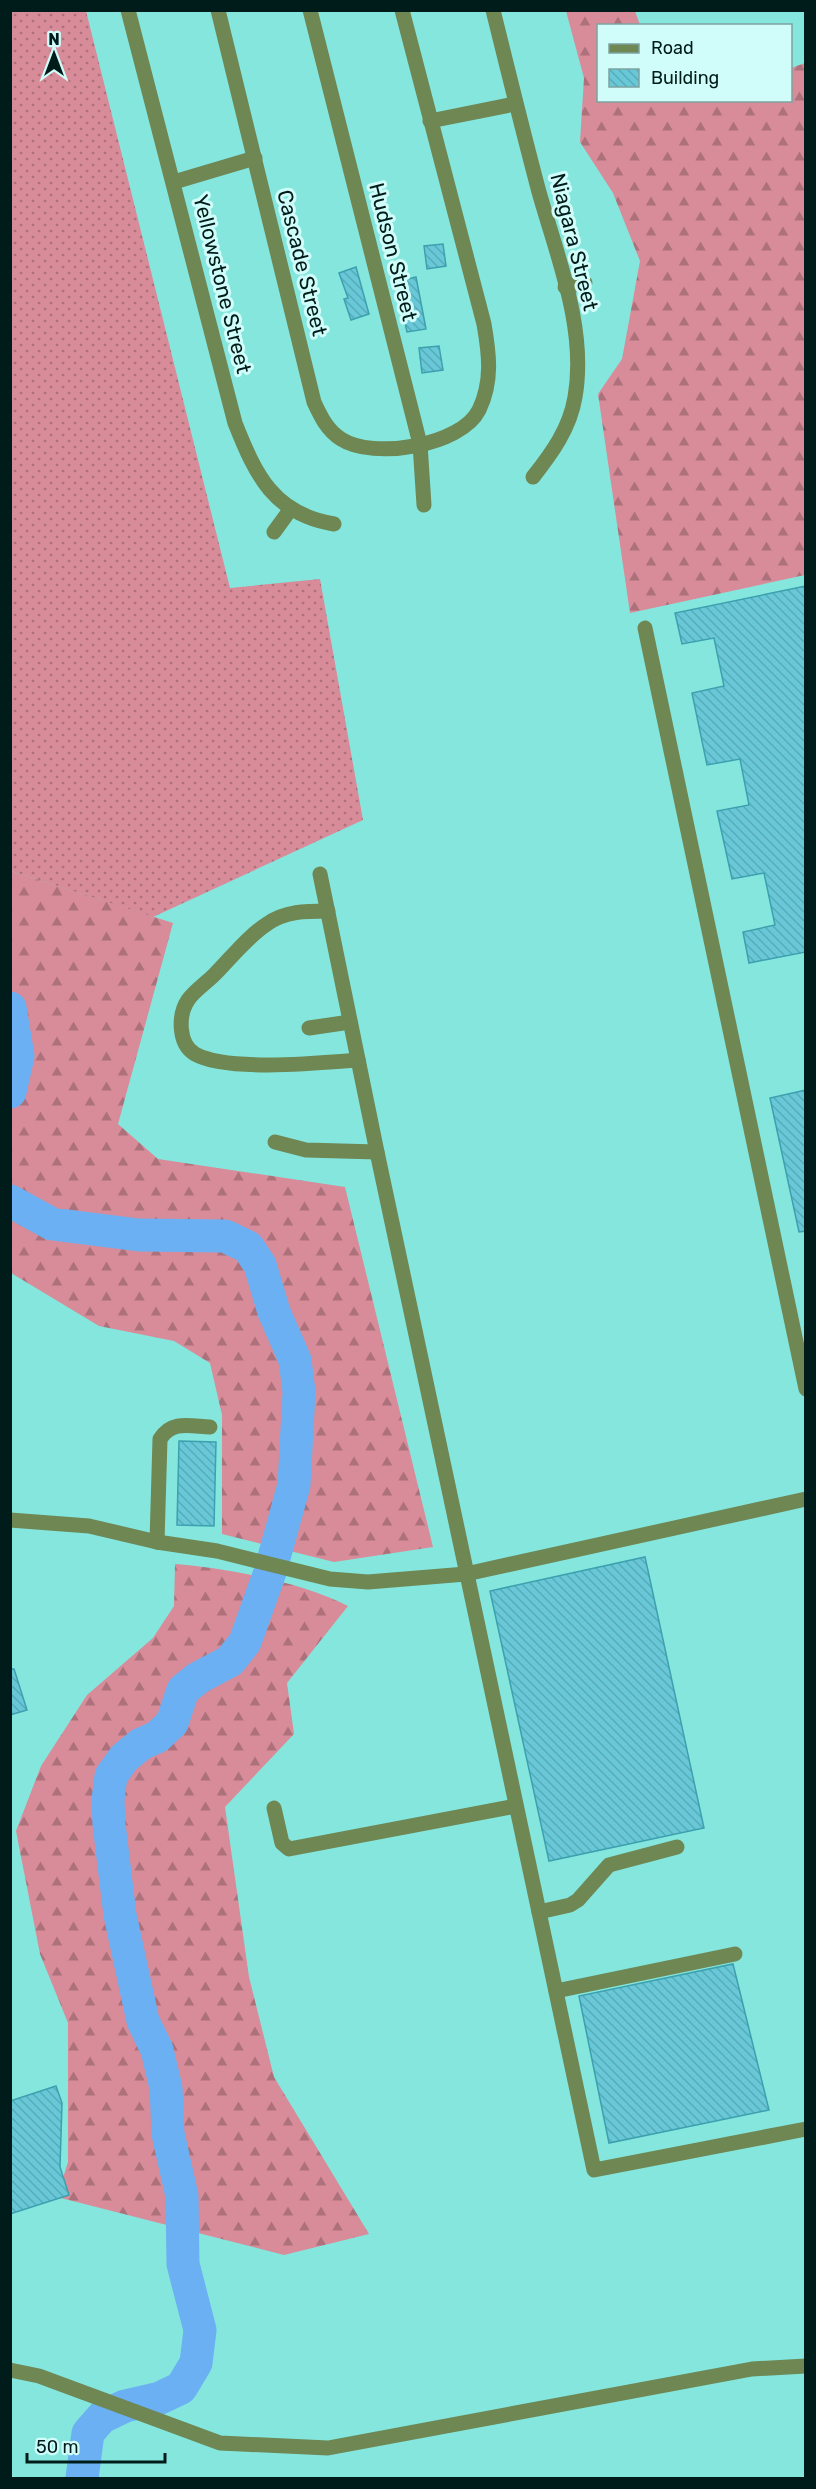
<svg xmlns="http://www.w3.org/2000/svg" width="816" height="2489" viewBox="0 0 816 2489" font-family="Rubik,sans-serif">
<defs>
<pattern id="grass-dots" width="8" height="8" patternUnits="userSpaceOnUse" patternTransform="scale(1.5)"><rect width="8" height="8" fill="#d88b98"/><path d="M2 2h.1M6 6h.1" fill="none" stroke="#ad717b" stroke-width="1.8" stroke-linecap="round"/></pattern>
<pattern id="forest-firs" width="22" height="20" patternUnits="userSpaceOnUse" patternTransform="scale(1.5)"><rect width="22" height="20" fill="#d88b98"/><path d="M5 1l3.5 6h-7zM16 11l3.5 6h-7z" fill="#ad717b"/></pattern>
<pattern id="building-back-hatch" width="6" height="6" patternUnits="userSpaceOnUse" patternTransform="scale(1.5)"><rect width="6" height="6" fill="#68c8d7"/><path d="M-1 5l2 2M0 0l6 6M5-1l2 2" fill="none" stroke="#58abb8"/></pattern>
</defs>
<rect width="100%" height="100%" fill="#85e6de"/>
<!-- grass -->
<path fill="url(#grass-dots)" d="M11 11H86L230 588 320 579 363 820 153 917 11 871Z"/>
<!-- forest -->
<g fill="url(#forest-firs)">
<path d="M566 11H635L640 25 598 26V100H790L791 68 805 63V575L630 613 598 394 622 359 640 261 613 193 580 142 584 78Z"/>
<path d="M11 871 173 923 118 1124 158 1159 345 1187 433 1547 334 1562 222 1534V1415L210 1363 174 1341 99 1326 11 1273Z"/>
<path d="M175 1564C226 1568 302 1582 348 1606L287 1683 294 1734 225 1807 249 1977 274 2077 369 2234 284 2255 57 2197 68 2162V2023L40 1954 16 1831 41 1766 87 1695 153 1638 174 1606Z"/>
</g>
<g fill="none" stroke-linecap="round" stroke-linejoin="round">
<!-- river -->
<g stroke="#6bb0f2" stroke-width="33">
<path d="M10 1008 18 1056 10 1092"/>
<path d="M10 1201 52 1224 139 1235 225 1236 248 1247 260 1265 274 1312 295 1360 299 1392 294 1485 270 1572 245 1642 230 1661 198 1678 183 1690 172 1723 157 1737 141 1744 124 1758 111 1776 108 1800 109 1824 120 1915 143 2021 157 2050 166 2088 168 2134 182 2196 183 2264 200 2330 196 2363 181 2388 160 2398 125 2406 102 2417 88 2433 82 2478"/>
</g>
</g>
<!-- building -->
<g fill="url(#building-back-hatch)" stroke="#3da0ae" stroke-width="1.5">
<path d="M443 244 446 266 427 269 424 246Z"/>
<path d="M356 267 369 314 351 320 344 299 348 298 339 273Z"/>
<path d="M416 277 426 329 407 332 396 282Z"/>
<path d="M439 346 443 370 422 373 419 348Z"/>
<path d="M806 586V952L749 963 743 932 775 925 764 873 732 879 717 811 749 805 740 759 707 765 692 693 724 686 714 638 682 644 675 613Z"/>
<path d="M806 1090V1231L799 1232 770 1098Z"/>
<path d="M179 1441 216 1442 214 1526 177 1525Z"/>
<path d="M645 1557 704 1828 549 1861 490 1591Z"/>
<path d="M10 1669H14L27 1710 10 1715Z"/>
<path d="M733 1964 769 2110 609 2143 579 1996Z"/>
<path d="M56 2086 62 2103 60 2167 69 2195 10 2214V2101Z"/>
</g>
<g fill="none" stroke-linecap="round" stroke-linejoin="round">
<!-- minor -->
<g stroke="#6e8753" stroke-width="15">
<path d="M128 10 235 423C256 476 274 514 334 524"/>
<path d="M218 10 314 402C321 417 327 430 341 439 373 460 461 446 479 410 493 381 489 353 484 324L402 10"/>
<path d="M310 10 420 444 424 505"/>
<path d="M493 10C508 71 523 132 539 192 557 256 587 329 575 397 570 428 552 453 533 477"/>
<path d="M430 121 515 104"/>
<path d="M174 182 255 158"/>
<path d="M565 287 585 283"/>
<path d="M274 532 290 510"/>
<path d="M645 628 806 1389"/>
<path d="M320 874 377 1152 594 2170 806 2129"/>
<path d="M328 911C306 911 285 911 267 924 247 937 231 958 214 975 206 983 194 991 188 1000 178 1015 178 1044 195 1054 227 1072 320 1063 358 1060"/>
<path d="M309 1028 350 1022"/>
<path d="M275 1142 306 1150 377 1152"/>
<path d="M10 1520 89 1526 157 1542 217 1551 330 1579 368 1582 466 1574 806 1499"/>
<path d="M157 1542 160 1439C172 1420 190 1426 210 1427"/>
<path d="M274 1808 282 1843 289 1849 516 1806"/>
<path d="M539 1912 570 1905 578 1900 609 1865 677 1847"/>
<path d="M556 1991 735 1954"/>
<path d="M10 2370 39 2376 220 2443 328 2448 752 2369 806 2366"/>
</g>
</g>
<g text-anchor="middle" stroke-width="6" stroke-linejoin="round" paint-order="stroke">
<!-- street labels -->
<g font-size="21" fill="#001c1a" stroke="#d0fdf9">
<text transform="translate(574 242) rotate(76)" y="7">Niagara Street</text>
<text transform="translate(393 252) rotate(76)" y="7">Hudson Street</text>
<text transform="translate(302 263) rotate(76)" y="7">Cascade Street</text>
<text transform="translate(222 284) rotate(76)" y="7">Yellowstone Street</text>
</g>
</g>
<!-- border -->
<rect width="816" height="2489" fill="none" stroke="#001c1a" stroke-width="24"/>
<!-- legend -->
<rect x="597" y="24" width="195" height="78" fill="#d0fdf9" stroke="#7da3a0" stroke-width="1.5"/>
<rect x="609" y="44" width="30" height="9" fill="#6e8753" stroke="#7da3a0" stroke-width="1.5"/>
<text x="651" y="54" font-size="18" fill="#001c1a">Road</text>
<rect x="609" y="69" width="30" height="18" fill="url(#building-back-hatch)" stroke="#7da3a0" stroke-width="1.5"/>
<text x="651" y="84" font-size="18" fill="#001c1a">Building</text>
<!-- north arrow -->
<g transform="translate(54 54)" stroke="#d0fdf9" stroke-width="4.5" paint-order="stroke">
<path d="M0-4.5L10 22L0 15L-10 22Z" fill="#001c1a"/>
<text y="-9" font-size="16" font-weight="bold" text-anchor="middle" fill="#001c1a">N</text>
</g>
<!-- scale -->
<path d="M27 2453v9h138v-9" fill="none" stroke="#001c1a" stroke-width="3"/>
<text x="36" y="2453" font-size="18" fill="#001c1a" stroke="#d0fdf9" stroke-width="4.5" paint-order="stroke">50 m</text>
</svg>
